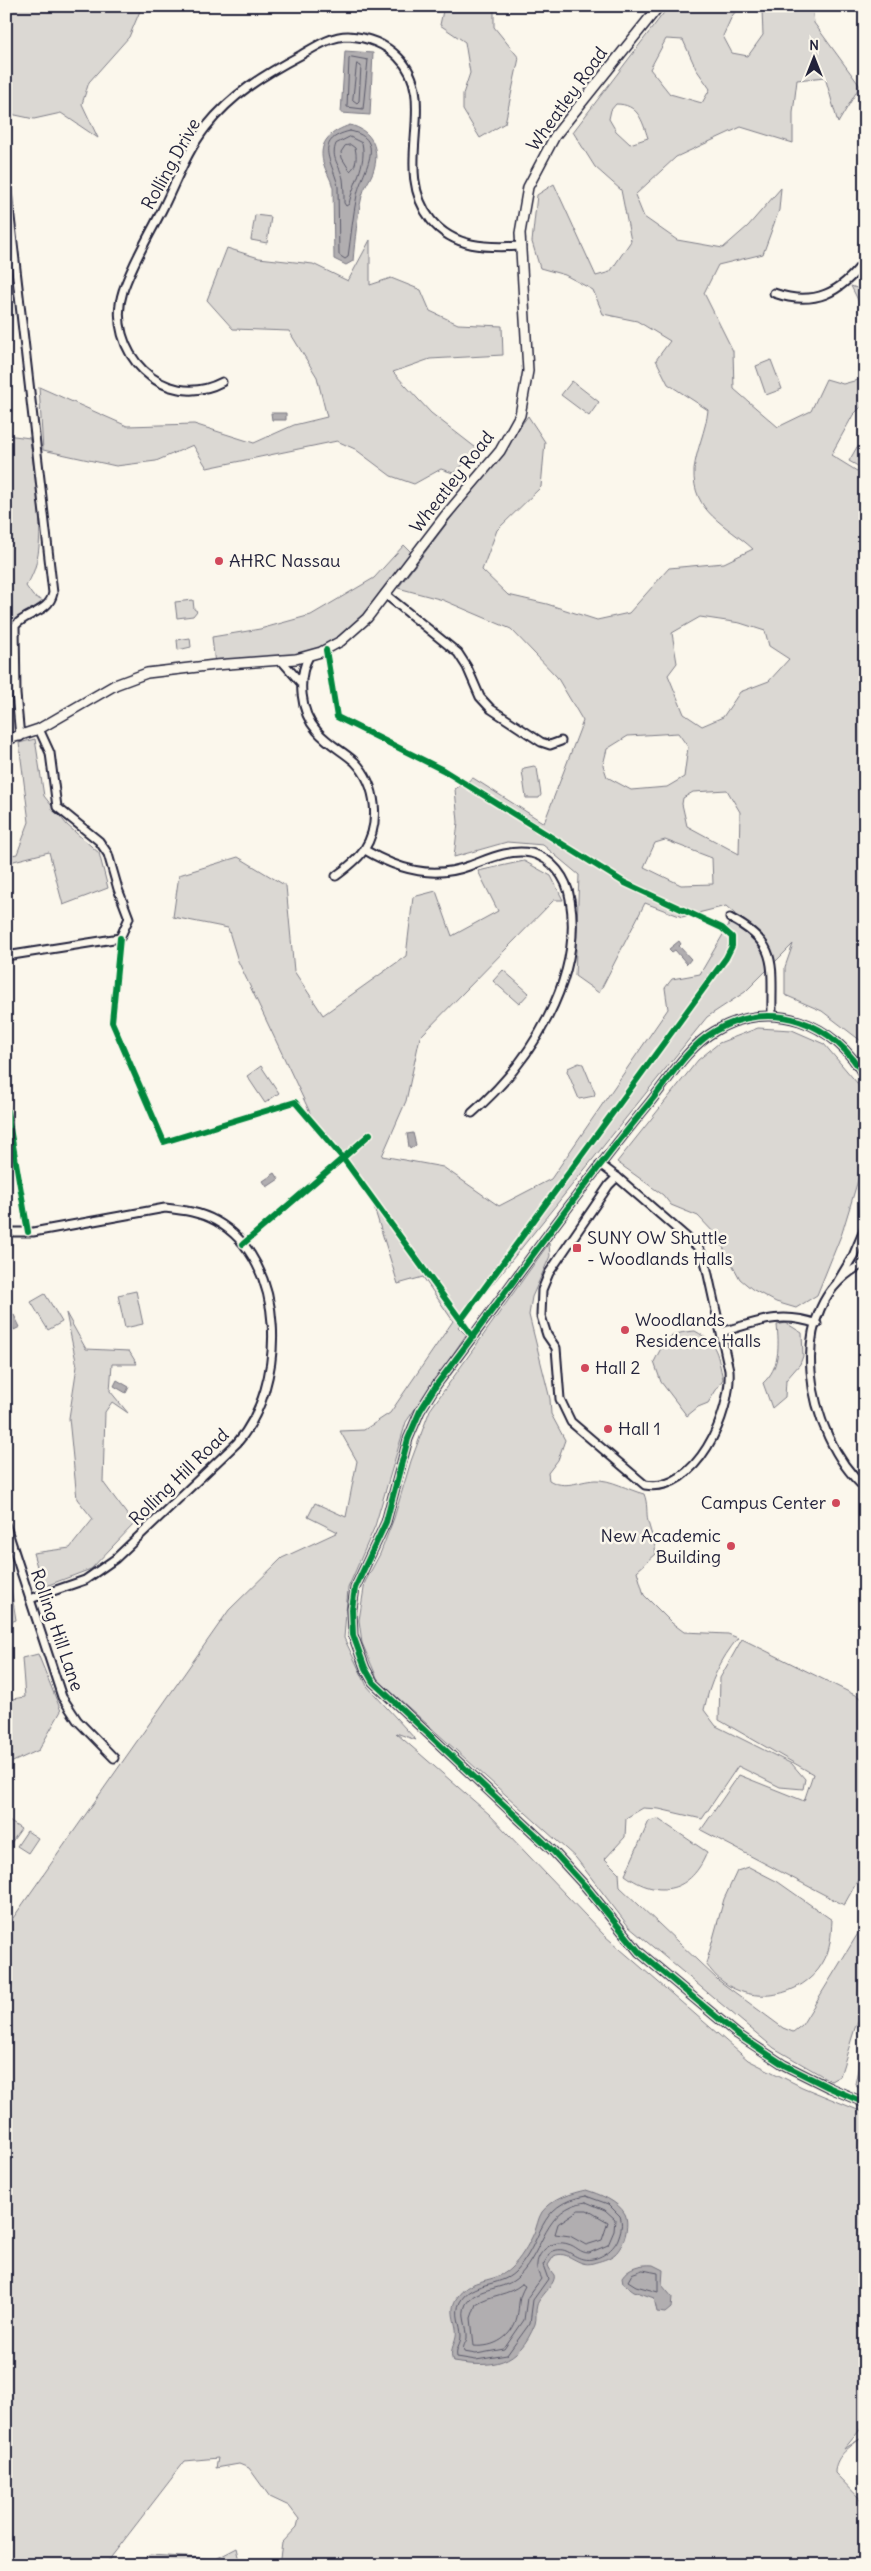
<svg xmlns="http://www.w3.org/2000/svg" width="871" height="2571" viewBox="0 0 871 2571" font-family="Delius,sans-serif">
<rect width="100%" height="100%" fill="#fbf7ec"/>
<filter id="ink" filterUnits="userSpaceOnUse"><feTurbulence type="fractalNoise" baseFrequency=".02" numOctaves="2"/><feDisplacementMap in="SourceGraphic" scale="10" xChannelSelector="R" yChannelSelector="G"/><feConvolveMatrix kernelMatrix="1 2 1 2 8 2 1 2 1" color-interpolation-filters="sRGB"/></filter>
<g filter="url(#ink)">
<!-- green -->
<g fill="#dbd8d3" stroke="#7e7d87" fill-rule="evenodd">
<path d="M148 6 140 11 129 37 89 82 82 104 98 138 61 113 34 119 6 113V7Z"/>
<path d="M444 6H494V27L519 58 505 123 480 138 463 110V94L470 73 465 42 440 25Z"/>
<path d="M669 6H740L732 16 723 36 732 53 748 56 763 35 762 10 754 6H812L814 23 860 86 838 123 825 77 797 80 793 113V143L741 127 676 157 635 195 644 217 677 240 723 248 748 226 781 188 779 210 763 254 718 265 704 293 733 351 734 389 778 427 811 411 826 379 843 384 865 378V403L853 415 831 455 865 476V1044L822 1011 785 995V967L793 944 745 992 707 1017 458 1327 466 1335 406 1422 375 1526 348 1588 344 1638 367 1686 416 1740 396 1733 489 1814 605 1936 748 2060 802 2087 865 2113V2424L844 2449 860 2439C848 2448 835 2457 835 2473L865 2504V2565H279L282 2543 297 2527 299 2519 289 2506 270 2497 249 2468 239 2464 216 2468 218 2458 185 2461 105 2565H6V1928L229 1610 282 1558 338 1532 308 1517 315 1503 346 1517 357 1461 340 1431 364 1430 390 1413 453 1321 423 1277 398 1284 373 1204 315 1123 238 961 228 928 173 917 179 875 238 857 286 886 294 971 323 1015 406 956 413 897 436 891 452 936 498 911 478 871 524 861 551 876 563 900H554L420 1037 406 1101 382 1156 443 1167 499 1206 551 1179 668 1009 665 988 672 979 700 974 735 914 726 906 682 917 645 903 599 993 575 976 579 875 543 845 507 842 454 857 458 822 455 789 473 778 544 823 583 721 557 677 511 629 443 600 398 588 528 416 545 442 541 487 497 530 482 570 508 595 547 604 597 620 629 613 669 568 724 563 753 549C726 524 692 513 694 470 696 450 706 430 708 410L668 384 656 360 670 341 637 321 603 314 593 290 565 275 540 268 532 242 537 195 554 184 596 276 610 272 631 241 621 190 595 167 573 132ZM666 39 683 40 696 69 710 89 702 103 670 94 650 69ZM616 104C638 104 642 120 648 138L630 144 616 131 609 119 611 110ZM700 617 740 623 765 631 769 646 789 659 769 681 740 692 723 717 702 726 684 714 668 675 677 663 672 633ZM678 733 688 747 684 777 667 787 631 790 607 777 603 765 607 749 628 736ZM727 790 740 812 739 854 687 826 682 804 683 798 693 792ZM665 840 712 858 713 884 681 885 644 867 655 843Z"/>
<path d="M255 215 271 217 267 243 251 240Z"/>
<path d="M370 240V285L391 278 421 290 430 311 458 324 502 326 503 355 430 359 393 372 431 413 480 451 453 473 441 469 414 484 391 476 355 449 337 441 207 468 193 445 156 461 116 466 43 450 39 387 127 426 194 424 254 443 294 425 327 417 317 377 289 331 233 329 207 300 227 248 259 258 313 264 348 281Z"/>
<path d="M851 286 865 291V311L863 310Z"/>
<path d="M771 360 782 389 766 395 756 366Z"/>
<path d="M572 381 599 402 589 416 561 395Z"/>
<path d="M6 435 30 438C34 481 52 550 26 586L33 596 43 601 10 625 7 639 10 725 6 730Z"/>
<path d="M857 447 865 452V470L849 461Z"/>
<path d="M404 545 415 556 367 618 321 652 215 665 212 637 260 629 311 615 374 578Z"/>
<path d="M193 600 194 609 197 611 193 616 177 618 175 602Z"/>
<path d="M190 638 191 647 178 650 177 640Z"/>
<path d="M35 739 44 796 67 825 99 853 108 888 63 905 49 852 6 863V856L17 854 29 822 19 743Z"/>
<path d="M534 766 537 768 541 795 539 798H526L522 771 524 768Z"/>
<path d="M503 970 529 993 519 1004 493 981Z"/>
<path d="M758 1028 792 1030 824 1044 858 1084 865 1116V1157L842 1233 817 1295 796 1308 776 1302 752 1289 740 1279 717 1236 698 1216 671 1205 663 1195 617 1162 698 1060 719 1043Z"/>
<path d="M579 1063 583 1064 595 1093 594 1096 579 1099 567 1071 568 1068Z"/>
<path d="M261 1066 279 1093 265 1103 247 1076Z"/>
<path d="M549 1243 550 1256 532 1297 529 1315 550 1399 551 1414 565 1440 558 1460 548 1473 549 1480C565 1490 578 1481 595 1480 611 1479 628 1490 644 1494 648 1504 646 1512 648 1522 651 1533 655 1543 656 1554L637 1571 644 1595 672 1623 684 1632 728 1634 738 1638C720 1660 710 1682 704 1710L716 1726 792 1764 805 1779 803 1789 780 1787 738 1766 702 1819 659 1809 643 1808 626 1818 625 1837 605 1859 619 1873 620 1887 718 1980 783 2028 793 2032 802 2025 865 1922V2008L855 2028 840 2076 831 2081 774 2048 629 1927 576 1858 378 1680 362 1643 359 1620 365 1582 380 1554 394 1518 411 1461 430 1410Z"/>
<path d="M136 1291 143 1324 125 1328 118 1295Z"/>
<path d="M45 1294 62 1322 48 1330 31 1302Z"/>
<path d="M66 1313 86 1349 129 1351 137 1364H112L110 1391 128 1413 112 1402 105 1412 103 1482 134 1524 91 1569 43 1587 33 1553 70 1548 93 1519 77 1499 69 1418 77 1366Z"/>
<path d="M786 1323 802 1333 803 1356 800 1364 786 1380 785 1397 772 1408 763 1383C780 1368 779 1346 777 1325Z"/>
<path d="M695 1331C719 1344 717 1355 723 1379L708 1403 698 1407 687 1416 661 1382 654 1362C666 1338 668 1333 695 1331Z"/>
<path d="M6 1557 16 1620 6 1624Z"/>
<path d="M742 1639 865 1700V1867L844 1905 701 1830 739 1775 804 1801 813 1774 719 1720 720 1678Z"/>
<path d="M38 1654 61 1711 39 1750 6 1765V1700L25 1697 22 1658Z"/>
<path d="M6 1819 21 1829 11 1843 6 1840Z"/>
<path d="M658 1819 707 1852C692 1891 659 1900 625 1875L649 1821Z"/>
<path d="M27 1831 38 1838 28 1853 17 1846Z"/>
<path d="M749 1867 778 1882 832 1920C831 1935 831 1950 822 1964 802 1997 752 2006 722 1981 716 1977 711 1970 706 1964L724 1899 737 1871Z"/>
<path d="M865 2036V2093L855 2084Z"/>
<path d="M237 2548 241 2565H135L150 2555 216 2559Z"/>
</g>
<!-- water -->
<g fill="#b1aeb0" stroke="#787681">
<path d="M345 51 373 53 370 115 341 113Z"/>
<path d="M350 125C372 130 381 150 373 172 370 180 364 187 362 196 357 218 355 239 353 261L346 265 334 259 333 188C331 178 325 171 323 162 318 141 332 131 350 125Z"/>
<path d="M271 413H286V420H272Z"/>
<path d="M679 941 681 944 679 946 691 959 687 964 675 950 672 952 669 949Z"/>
<path d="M413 1133 416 1145 412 1148 409 1147 407 1134Z"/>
<path d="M275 1173 279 1179 267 1187 263 1181Z"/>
<path d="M14 1315 20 1327 14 1330 8 1318Z"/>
<path d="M117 1380 129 1387 126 1393 114 1386Z"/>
<path d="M586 2190C599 2194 618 2201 625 2214 630 2225 624 2246 615 2254 609 2259 600 2261 593 2263 578 2268 568 2249 554 2256L548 2265C549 2269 552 2272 554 2275 557 2283 539 2297 537 2305 535 2311 537 2318 535 2324 518 2366 493 2368 453 2362 449 2350 454 2346 456 2336 458 2324 448 2313 456 2299 471 2275 494 2285 511 2268 520 2259 528 2246 534 2233 537 2227 538 2218 542 2212 552 2199 571 2193 586 2190Z"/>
<path d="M653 2265 663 2270 662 2285 672 2297 671 2308 665 2313 657 2312 654 2298 634 2291 623 2283 622 2277C628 2267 641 2264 653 2265Z"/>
</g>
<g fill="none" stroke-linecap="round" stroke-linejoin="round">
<!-- shore -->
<g stroke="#5b5a6a" stroke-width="1">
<path d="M352 57 368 60 363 109 347 107 349 59Z"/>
<path d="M357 64 361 66 359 101 357 103 353 100Z"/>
<path d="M350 131C389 139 361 173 357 195 353 215 351 236 348 257L345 259 339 255 338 187C334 163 311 140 350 131Z"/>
<path d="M350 137 362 143C367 165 353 183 349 204L346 206 344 203C344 195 344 187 343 179 340 165 330 158 336 144Z"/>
<path d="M351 145 355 148C357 156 357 166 350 171L342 158 341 152 345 146Z"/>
<path d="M586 2196 608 2204 620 2216C623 2224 621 2231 618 2239 613 2251 597 2262 583 2259 570 2256 566 2245 551 2252L543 2265 548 2279 533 2300 530 2323 507 2355 476 2360 457 2357C455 2348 461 2344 461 2336 461 2324 454 2314 460 2302 472 2280 499 2288 515 2272 545 2241 535 2204 586 2196Z"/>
<path d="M586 2202 605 2210 615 2219 614 2231 608 2245 589 2253C580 2253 576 2246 568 2244 553 2239 538 2251 537 2264 536 2269 539 2275 541 2279L527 2298 524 2320 504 2349 476 2354 464 2352C462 2346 466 2343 467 2338 468 2326 460 2316 466 2304 478 2285 504 2292 519 2276 545 2250 543 2208 586 2202Z"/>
<path d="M579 2210H587L608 2222 602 2240 586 2245 570 2236 555 2234 558 2224Z"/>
<path d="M643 2270 658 2273V2292L636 2286 628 2281 632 2274Z"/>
<path d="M522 2284 525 2286C517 2300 520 2304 517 2317 512 2337 494 2348 474 2346L471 2318 476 2304C491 2294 508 2296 522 2284Z"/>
</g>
<!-- minor casing -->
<g stroke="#22223b" stroke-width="11">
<g id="minor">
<path d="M6 182 53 593C49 613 26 612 15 626L16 694 20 737"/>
<path d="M774 293C814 307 841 293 865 260"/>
<path d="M222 382C163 413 104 350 123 291 132 264 149 236 162 210 176 182 187 151 206 127 232 94 265 74 301 55 315 47 331 36 348 36 367 37 385 44 398 57 441 99 390 168 431 220 454 248 487 248 521 246"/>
<path d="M385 594 458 653 467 667 480 697 491 709 541 742 550 745 561 741"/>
<path d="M309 656C297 678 300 712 317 731 328 744 343 751 355 762 377 785 381 824 364 850 358 860 345 869 336 876"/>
<path d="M281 660 301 683"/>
<path d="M365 850C397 869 432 880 469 866 489 859 508 849 531 853 552 858 567 878 570 899 584 978 530 1063 472 1113"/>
<path d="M730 918C780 944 771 965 772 1015"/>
<path d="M6 956 120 938 129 918 118 889 108 854 99 841 57 807 50 753 39 729"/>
<path d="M865 1078C836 1022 770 998 715 1031 687 1047 667 1082 647 1106 573 1196 507 1292 437 1384L420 1411 408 1439 386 1522 355 1588 352 1609 353 1635 365 1668 373 1682 553 1851 586 1887 639 1952 737 2034 784 2065 828 2087 865 2103"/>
<path d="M600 1164 617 1177"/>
<path d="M617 1177 699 1248 705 1261 729 1370C732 1413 696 1494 645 1485L571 1422 560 1399 556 1348 547 1335 541 1316 542 1290 549 1273 609 1185Z"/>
<path d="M6 1232H33L165 1208C183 1210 200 1212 216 1221 288 1261 287 1386 237 1443L115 1559 85 1580 30 1599"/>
<path d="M865 1263C779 1304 807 1436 865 1488"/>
<path d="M838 1281 853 1256 865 1228"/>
<path d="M722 1332C757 1322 781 1311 817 1324"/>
<path d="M6 1526 62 1697 77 1720 114 1758"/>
</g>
</g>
<!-- secondary casing -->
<g stroke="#22223b" stroke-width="12">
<path id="secondary" d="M6 740 39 729 115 685 147 673 215 665 296 659 321 652 341 641 367 618 445 516 500 451 520 415 528 371 520 233 528 187 555 136 659 6"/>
</g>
<!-- minor -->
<use href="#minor" stroke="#fbf7ec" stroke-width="7"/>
<!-- secondary -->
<use href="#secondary" stroke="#fbf7ec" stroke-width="9"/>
<!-- cycleway casing -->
<g stroke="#fbf7ec" stroke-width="9">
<g id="cycleway">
<path d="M326 650 337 717 443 770 625 883 722 928 732 937V946L726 958 461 1320"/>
<path d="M120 938 112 1022 164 1142 295 1102 343 1158 370 1134"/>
<path d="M865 1078C836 1022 770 998 715 1031 687 1047 667 1082 647 1106 573 1196 507 1292 437 1384L420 1411 408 1439 386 1522 355 1588 352 1609 353 1635 365 1668 373 1682 553 1851 586 1887 639 1952 737 2034 784 2065 828 2087 865 2103"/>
<path d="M6 1105 28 1232"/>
<path d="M243 1244 343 1158 473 1337"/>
</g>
</g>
<!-- cycleway -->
<use href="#cycleway" stroke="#00873e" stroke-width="6"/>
</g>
</g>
<!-- markers -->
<g fill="#d1495b" stroke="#fbf7ec" stroke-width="2">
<circle cx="219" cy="561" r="5"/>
<rect x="572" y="1243" width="10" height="10" rx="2.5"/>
<circle cx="625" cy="1330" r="5"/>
<circle cx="585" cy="1368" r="5"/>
<circle cx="608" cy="1429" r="5"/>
<circle cx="836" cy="1503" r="5"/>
<circle cx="731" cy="1546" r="5"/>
</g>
<g text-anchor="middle" stroke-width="5" stroke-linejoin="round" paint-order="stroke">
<!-- street labels -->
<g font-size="18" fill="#22223b" stroke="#fbf7ec">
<text transform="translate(567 99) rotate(-54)" y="6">Wheatley Road</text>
<text transform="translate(171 164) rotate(-61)" y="6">Rolling Drive</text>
<text transform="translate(452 482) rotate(-52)" y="6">Wheatley Road</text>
<text transform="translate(179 1477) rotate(-44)" y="6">Rolling Hill Road</text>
<text transform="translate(57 1630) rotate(71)" y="6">Rolling Hill Lane</text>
</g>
<!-- poi labels -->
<g font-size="18" fill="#22223b" stroke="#fbf7ec" text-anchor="start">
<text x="229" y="567">AHRC Nassau</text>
<text x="587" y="1244">SUNY OW Shuttle<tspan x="587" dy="21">- Woodlands Halls</tspan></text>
<text x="635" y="1326">Woodlands<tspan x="635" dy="21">Residence Halls</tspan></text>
<text x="595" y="1374">Hall 2</text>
<text x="618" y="1435">Hall 1</text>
<text x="826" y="1509" text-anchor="end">Campus Center</text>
<text x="721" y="1542" text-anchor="end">New Academic<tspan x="721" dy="21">Building</tspan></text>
</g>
</g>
<!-- margin -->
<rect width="871" height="2571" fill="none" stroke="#fbf7ec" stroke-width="25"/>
<rect x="12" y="12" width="846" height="2546" fill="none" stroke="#22223b" stroke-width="2" filter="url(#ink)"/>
<!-- north arrow -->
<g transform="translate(814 58)" stroke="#fbf7ec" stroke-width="4" paint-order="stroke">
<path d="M0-4L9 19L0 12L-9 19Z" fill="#22223b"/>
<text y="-8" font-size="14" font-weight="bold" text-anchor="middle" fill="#22223b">N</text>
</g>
</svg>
